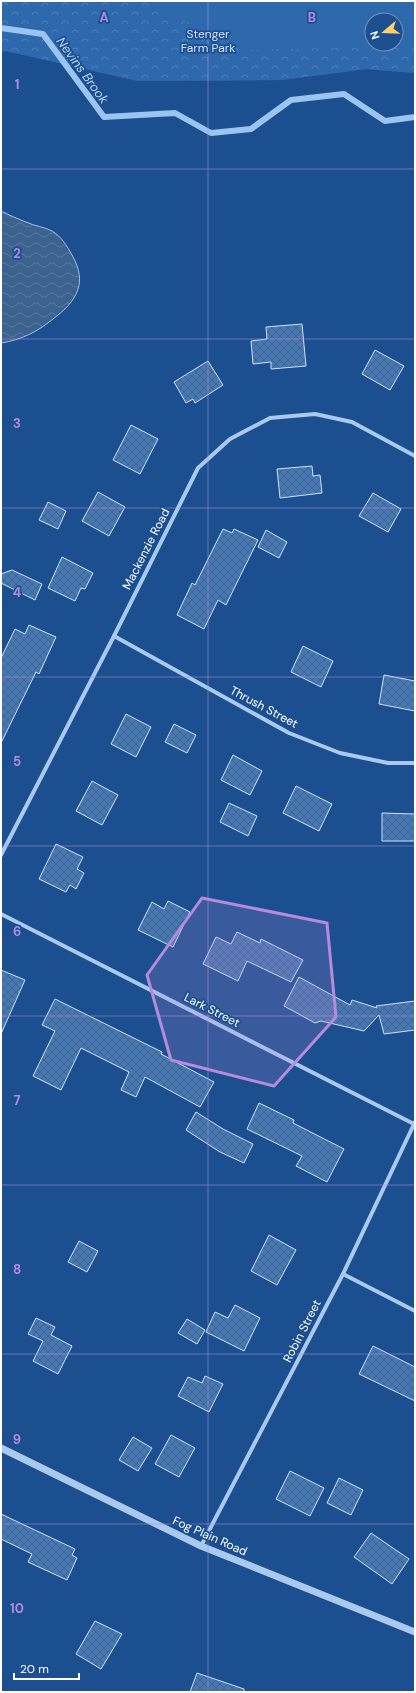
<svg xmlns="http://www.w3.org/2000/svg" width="416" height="1693" viewBox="0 0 416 1693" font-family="'DM Sans',sans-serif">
<defs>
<pattern id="forest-crowns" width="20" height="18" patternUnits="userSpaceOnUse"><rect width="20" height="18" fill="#2e69ad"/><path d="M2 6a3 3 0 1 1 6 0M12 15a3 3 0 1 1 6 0" fill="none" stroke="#4d80b9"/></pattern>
<pattern id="water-waves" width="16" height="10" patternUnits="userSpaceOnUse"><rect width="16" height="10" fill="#3c6290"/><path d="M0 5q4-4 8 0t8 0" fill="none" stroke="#597aa1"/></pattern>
<pattern id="building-cross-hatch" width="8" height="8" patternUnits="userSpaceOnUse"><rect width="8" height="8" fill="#4478b7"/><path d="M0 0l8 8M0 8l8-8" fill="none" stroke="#486282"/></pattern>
</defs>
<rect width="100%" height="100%" fill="#1b4f8f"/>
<!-- green -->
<path fill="#2e69ad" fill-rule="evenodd" d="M1 1H415V73L366 69 282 80 138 81 6 51 1 52ZM372 20H396V44H372Z"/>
<!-- forest -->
<path fill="url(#forest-crowns)" d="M1 1H142L246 50 415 46V73L366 69 282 80 138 81 6 51 1 52Z"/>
<!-- water -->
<path fill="url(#water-waves)" stroke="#9cc4f0" d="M1 211C9 215 18 219 26 222 34 226 45 227 52 231 61 236 67 246 72 255 88 283 77 301 53 319 37 332 21 340 1 343Z"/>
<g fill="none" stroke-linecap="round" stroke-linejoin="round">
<!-- stream -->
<path stroke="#9cc4f0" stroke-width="6" d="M1 28 43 34 104 117 175 113 211 133 251 129 291 100 344 94 385 121 415 117"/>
</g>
<!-- building -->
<g fill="url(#building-cross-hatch)" stroke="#cfe3fa">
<path d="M302 324 306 366 271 369V362L253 364 251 341 267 339 266 327Z"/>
<path d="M375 350 404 366 390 390 362 374Z"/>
<path d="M208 361 223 385 195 403 193 399 186 403 174 382Z"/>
<path d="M131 425 158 439 140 474 113 460Z"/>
<path d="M312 466 313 476 320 475 322 493 280 498 277 469Z"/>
<path d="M98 492 125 507 109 536 82 521Z"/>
<path d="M373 493 401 509 388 532 359 516Z"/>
<path d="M48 502 66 511 58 529 39 520Z"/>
<path d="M223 529 232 533 234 529 258 540 226 605 218 600 204 629 177 615 192 583 195 585Z"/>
<path d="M266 530 287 542 279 558 258 547Z"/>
<path d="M62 557 93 573 85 589 81 588 75 601 48 588Z"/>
<path d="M12 570 42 584 35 600 1 583V574Z"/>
<path d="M29 625 56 637 39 674 36 672 1 743V658L15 629 25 634Z"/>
<path d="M303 646 333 661 321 687 291 672Z"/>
<path d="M384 675 415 681V711L379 704Z"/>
<path d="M126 714 151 727 136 757 111 744Z"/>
<path d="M174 724 196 735 187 753 165 742Z"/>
<path d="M233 755 262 771 250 795 221 780Z"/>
<path d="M92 781 118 795 102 825 76 811Z"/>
<path d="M296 786 332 804 319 831 283 813Z"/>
<path d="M229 803 257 816 248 836 220 822Z"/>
<path d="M382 813 415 814V841H382Z"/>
<path d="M56 844 83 857 77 869 84 873 76 889 70 885 66 892 39 879Z"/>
<path d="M168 901 190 912 173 947 138 930 152 902 164 909Z"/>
<path d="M237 932 260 943 261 939 303 960 291 982 247 961 238 981 203 964 216 937 231 944Z"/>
<path d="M1 970 25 980 1 1034Z"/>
<path d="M299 977 350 1005 352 1000 377 1008 376 1006 415 1001V1030L384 1034 379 1015 364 1031 321 1021 315 1023 284 1006Z"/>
<path d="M55 999 162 1052 161 1054 214 1082 200 1107 145 1077 136 1097 121 1090 129 1072 81 1048 61 1090 33 1076 55 1031 42 1025Z"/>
<path d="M259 1103 294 1120 293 1123 344 1149 327 1182 296 1166 302 1156 247 1129Z"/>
<path d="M196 1112 223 1129 253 1144 244 1163 220 1152 186 1130Z"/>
<path d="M269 1235 296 1250 277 1285 251 1271Z"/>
<path d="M79 1241 98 1251 87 1272 68 1262Z"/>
<path d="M235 1305 260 1318 244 1351 206 1332 215 1312 228 1318Z"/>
<path d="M36 1318 55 1327 51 1335 72 1346 58 1374 33 1361 43 1341 28 1334Z"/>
<path d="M187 1319 205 1330 197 1344 178 1333Z"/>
<path d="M373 1346 415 1367V1401L359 1374Z"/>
<path d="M205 1376 223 1384 209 1412 178 1396 188 1377 202 1383Z"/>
<path d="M171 1435 195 1448 179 1477 155 1464Z"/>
<path d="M133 1437 152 1448 138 1471 119 1460Z"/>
<path d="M290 1471 324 1488 310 1516 276 1499Z"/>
<path d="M339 1478 363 1490 351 1515 327 1503Z"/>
<path d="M1 1514 75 1549 72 1555 77 1558 67 1580 28 1562 32 1554 1 1539Z"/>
<path d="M371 1533 409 1559 392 1584 354 1557Z"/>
<path d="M95 1621 122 1634 101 1669 76 1654Z"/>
<path d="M197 1673 244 1689V1692H190Z"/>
</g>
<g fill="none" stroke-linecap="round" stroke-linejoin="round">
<!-- minor -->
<g stroke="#a9c9ee" stroke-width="4">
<path d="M114 636 289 733 340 753 388 763H415"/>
<path d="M1 855 114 636 198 468 230 439 270 418 315 414 352 422 415 456"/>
<path d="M1 914 414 1124"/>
<path d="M343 1274 415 1311"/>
<path d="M201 1546 343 1274 415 1122"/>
</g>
<!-- tertiary -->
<path stroke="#a9c9ee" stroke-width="7" d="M1 1448 201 1546 415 1632"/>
</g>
<!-- marked area -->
<path fill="#b68bdc" fill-opacity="0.2" stroke="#b68bdc" stroke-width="3" stroke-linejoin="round" d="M202 898 327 923 336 1017 274 1086 171 1060 147 975Z"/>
<!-- grid -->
<path fill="none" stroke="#b68bdc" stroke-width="1" stroke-opacity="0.55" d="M208 1V1692M1 169H415M1 339H415M1 508H415M1 677H415M1 846H415M1 1016H415M1 1185H415M1 1354H415M1 1524H415"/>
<g text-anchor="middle" stroke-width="3.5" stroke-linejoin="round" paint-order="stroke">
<!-- park labels -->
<g font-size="12" fill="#cfe3fa" stroke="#1b4f8f">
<text x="208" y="38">Stenger<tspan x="208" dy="14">Farm Park</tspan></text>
</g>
<!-- street labels -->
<g font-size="12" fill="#fff" stroke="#1b4f8f">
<text transform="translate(146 549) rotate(-63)" y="4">Mackenzie Road</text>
<text transform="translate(264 707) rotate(28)" y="4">Thrush Street</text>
<text transform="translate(212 1010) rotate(27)" y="4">Lark Street</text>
<text transform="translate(302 1331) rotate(-63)" y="4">Robin Street</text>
<text transform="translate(210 1536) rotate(24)" y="4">Fog Plain Road</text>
</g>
<!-- water labels -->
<g font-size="13" font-style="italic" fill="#b5d3f5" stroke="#1b4f8f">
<text transform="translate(83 70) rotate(54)" y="5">Nevins Brook</text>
</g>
</g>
<g font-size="13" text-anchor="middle" font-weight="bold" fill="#b68bdc" stroke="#1b4f8f" stroke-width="3.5" stroke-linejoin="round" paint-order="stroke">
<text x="104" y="22">A</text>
<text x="312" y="22">B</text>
<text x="17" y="89">1</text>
<text x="17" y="258">2</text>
<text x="17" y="428">3</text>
<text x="17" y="597">4</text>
<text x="17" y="766">5</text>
<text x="17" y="936">6</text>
<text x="17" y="1105">7</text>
<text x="17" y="1274">8</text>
<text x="17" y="1444">9</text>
<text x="17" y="1613">10</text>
</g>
<!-- border -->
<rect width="416" height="1693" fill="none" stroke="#ffffff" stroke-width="4"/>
<!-- north arrow -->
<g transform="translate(384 32) rotate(251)"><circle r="19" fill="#1b4f8f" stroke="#7695bc"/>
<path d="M0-3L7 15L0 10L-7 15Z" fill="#ffd166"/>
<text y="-6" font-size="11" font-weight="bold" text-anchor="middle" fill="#ffffff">N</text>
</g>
<!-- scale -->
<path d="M14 1673v6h65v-6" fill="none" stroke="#ffffff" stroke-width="2"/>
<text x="20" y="1673" font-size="12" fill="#ffffff" stroke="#1b4f8f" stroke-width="3" paint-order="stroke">20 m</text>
</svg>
